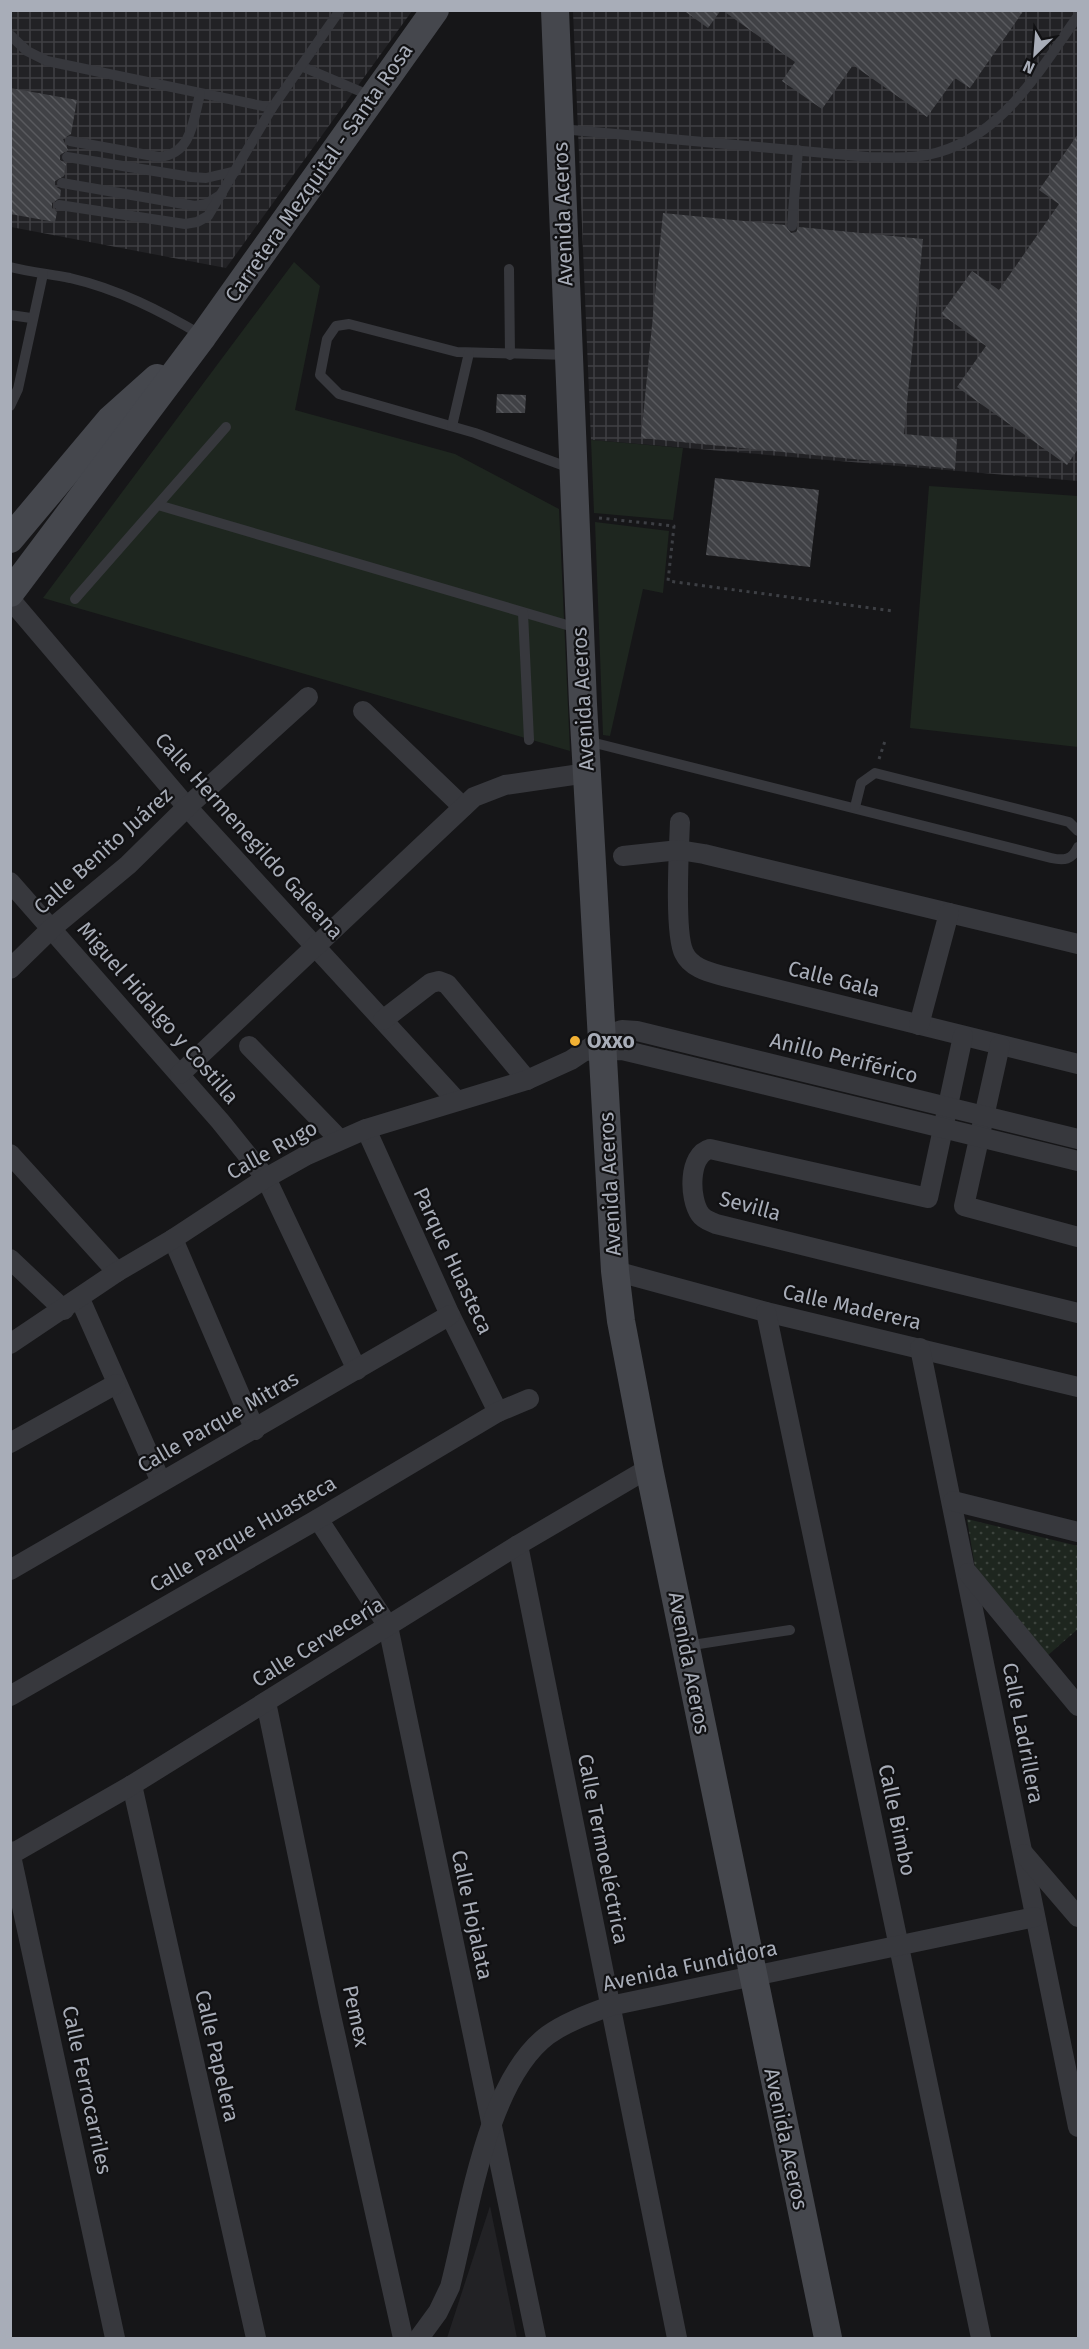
<svg xmlns="http://www.w3.org/2000/svg" width="1089" height="2349" viewBox="0 0 1089 2349" font-family="'Fira Sans',sans-serif">
<defs>
<pattern id="industrial-grid" width="8" height="8" patternUnits="userSpaceOnUse" patternTransform="scale(1.5)"><rect width="8" height="8" fill="#222225"/><path d="M0 4h8M4 0v8" fill="none" stroke="#3f3f43"/></pattern>
<pattern id="park-dots" width="8" height="8" patternUnits="userSpaceOnUse" patternTransform="scale(1.5)"><rect width="8" height="8" fill="#1e261f"/><path d="M2 2h.1M6 6h.1" fill="none" stroke="#3c433d" stroke-width="1.8" stroke-linecap="round"/></pattern>
<pattern id="building-back-hatch" width="6" height="6" patternUnits="userSpaceOnUse" patternTransform="scale(1.5)"><rect width="6" height="6" fill="#404145"/><path d="M-1 5l2 2M0 0l6 6M5-1l2 2" fill="none" stroke="#595a5e"/></pattern>
</defs>
<rect width="100%" height="100%" fill="#161618"/>
<!-- built -->
<path fill="#222225" d="M490 2206 517 2338H447Z"/>
<!-- industrial -->
<g fill="url(#industrial-grid)">
<path d="M10 11H412L226 268 11 227Z"/>
<path d="M573 11H1078V481L591 440Z"/>
</g>
<!-- grass -->
<g fill="#1e261f">
<path d="M294 262 320 286 295 410 455 454 559 509 570 751 43 598Z"/>
<path d="M591 440 683 448 673 520 594 513Z"/>
<path d="M929 486 1078 496V747L910 728Z"/>
<path d="M595 522 669 531 663 593 643 589 610 736 603 735Z"/>
</g>
<!-- park -->
<path fill="url(#park-dots)" d="M967 1519 1078 1546V1629L1047 1656 976 1573Z"/>
<!-- building -->
<g fill="url(#building-back-hatch)">
<path d="M683 10H721L708 28Z"/>
<path d="M722 10H1024L970 88 955 78 927 117 853 65 822 109 782 81 795 62Z"/>
<path d="M10 88 77 100 71 134 63 139 68 150 60 155V160L66 164 64 176 55 181V186L61 190 60 198 52 203V208L57 212 55 222 10 214Z"/>
<path d="M1078 134V449L1067 465 957 387 986 346 941 314 972 271 999 290 1059 204 1039 190Z"/>
<path d="M663 213 785 225 791 233 796 232 799 227 923 239 904 434 957 439 955 469 641 438Z"/>
<path d="M497 394 526 395 525 413H496Z"/>
<path d="M715 478 819 490 810 567 706 555Z"/>
</g>
<g fill="none" stroke-linecap="round" stroke-linejoin="round">
<!-- path -->
<g stroke="#3d3f44" stroke-width="3" stroke-dasharray="3 4.5" stroke-linecap="butt">
<path d="M599 518 674 526 668 581 893 611"/>
<path d="M879 759 885 741"/>
</g>
<!-- lane -->
<g stroke="#37383d" stroke-width="10">
<path d="M10 35 27 51 47 61 272 108"/>
<path d="M303 67 371 96"/>
<path d="M561 129 868 157C888 157 908 159 927 155 1000 141 1039 71 1078 16"/>
<path d="M70 141 159 157C192 154 193 121 200 94"/>
<path d="M67 157 191 177 206 178 236 171"/>
<path d="M62 183 195 206 206 204 222 194"/>
<path d="M59 205 185 224 197 222 208 216 272 108 340 10"/>
<path d="M792 226 798 150"/>
<path d="M10 267C30 272 50 274 70 278 118 289 161 311 203 336"/>
<path d="M509 269 510 355"/>
<path d="M10 315 31 318"/>
<path d="M569 355 457 352 349 324 336 326 327 339 320 375 339 394 475 433 570 468"/>
<path d="M10 406 18 389 43 274"/>
<path d="M452 426 469 353"/>
<path d="M158 505 577 628"/>
<path d="M75 599 226 427"/>
<path d="M523 613 529 740"/>
<path d="M587 741 1051 858C1064 861 1072 860 1078 847"/>
<path d="M855 807 861 783 875 773 1069 822 1078 831"/>
<path d="M686 1646 790 1630"/>
</g>
<!-- street -->
<g stroke="#37383d" stroke-width="20">
<path d="M10 599 187 807 457 1101"/>
<path d="M363 711 463 807"/>
<path d="M680 822C679 848 674 933 684 953 691 968 709 972 723 976L1078 1064"/>
<path d="M623 856 679 850 704 854 1078 944"/>
<path d="M10 882 220 1121 266 1178 357 1370"/>
<path d="M10 969 52 928 128 865 187 807 308 697"/>
<path d="M383 1020 431 983 439 981 447 984 527 1080"/>
<path d="M919 1025 949 913"/>
<path d="M963 1036 928 1198 710 1149C688 1155 689 1198 700 1214 704 1220 710 1221 716 1224L1078 1313"/>
<path d="M1000 1045 964 1206 1078 1237"/>
<path d="M249 1046 340 1140"/>
<path d="M590 1051 622 1050 643 1055 1078 1161"/>
<path d="M180 1074 474 797 505 785 587 773"/>
<path d="M366 1129 450 1315 498 1412"/>
<path d="M10 1154 117 1272"/>
<path d="M173 1239 255 1430"/>
<path d="M10 1259 64 1310"/>
<path d="M615 1271 766 1312 1078 1387"/>
<path d="M80 1299 161 1482"/>
<path d="M766 1312 981 2338"/>
<path d="M10 1344 117 1272 173 1239 266 1178 307 1155 366 1129 527 1080 571 1060 610 1034 622 1030 637 1031 1078 1139"/>
<path d="M920 1348 1078 2127"/>
<path d="M10 1443 116 1384"/>
<path d="M953 1501 1078 1532"/>
<path d="M318 1519 388 1626 536 2338"/>
<path d="M518 1545 677 2338"/>
<path d="M10 1570 450 1315"/>
<path d="M968 1573 1078 1706"/>
<path d="M10 1696 318 1519 498 1412 529 1399"/>
<path d="M266 1702 330 2011 403 2338"/>
<path d="M132 1785 256 2338"/>
<path d="M10 1851 115 2338"/>
<path d="M1024 1854 1078 1917"/>
<path d="M10 1855 132 1785 518 1545 649 1468"/>
<path d="M419 2338 438 2312 450 2287C469 2215 486 2081 548 2035 566 2022 589 2014 610 2006L1035 1917"/>
</g>
<!-- secondary -->
<g stroke="#45474d" stroke-width="28">
<path d="M555 10 583 704 615 1271 621 1321 649 1468 828 2338"/>
<path d="M10 539 110 420 157 378"/>
<path d="M10 593 203 336 435 10"/>
</g>
</g>
<!-- markers -->
<circle fill="#f2b134" stroke="#111113" stroke-width="2" cx="575" cy="1041" r="6"/>
<g text-anchor="middle" stroke-width="4.5" stroke-linejoin="round" paint-order="stroke">
<!-- street labels -->
<g font-size="21" fill="#a8adb8" stroke="#111113">
<text transform="translate(319 173) rotate(-55)" y="7">Carretera Mezquital - Santa Rosa</text>
<text transform="translate(563 214) rotate(-92)" y="7">Avenida Aceros</text>
<text transform="translate(583 699) rotate(-93)" y="7">Avenida Aceros</text>
<text transform="translate(249 836) rotate(48)" y="7">Calle Hermenegildo Galeana</text>
<text transform="translate(103 851) rotate(-42)" y="7">Calle Benito Juárez</text>
<text transform="translate(834 979) rotate(14)" y="7">Calle Gala</text>
<text transform="translate(158 1013) rotate(49)" y="7">Miguel Hidalgo y Costilla</text>
<text transform="translate(844 1058) rotate(14)" y="7">Anillo Periférico</text>
<text transform="translate(272 1150) rotate(-29)" y="7">Calle Rugo</text>
<text transform="translate(610 1184) rotate(-93)" y="7">Avenida Aceros</text>
<text transform="translate(750 1206) rotate(15)" y="7">Sevilla</text>
<text transform="translate(453 1261) rotate(65)" y="7">Parque Huasteca</text>
<text transform="translate(852 1307) rotate(13)" y="7">Calle Maderera</text>
<text transform="translate(218 1422) rotate(-30)" y="7">Calle Parque Mitras</text>
<text transform="translate(243 1534) rotate(-30)" y="7">Calle Parque Huasteca</text>
<text transform="translate(318 1642) rotate(-32)" y="7">Calle Cervecería</text>
<text transform="translate(689 1663) rotate(79)" y="7">Avenida Aceros</text>
<text transform="translate(1023 1733) rotate(79)" y="7">Calle Ladrillera</text>
<text transform="translate(897 1820) rotate(78)" y="7">Calle Bimbo</text>
<text transform="translate(603 1849) rotate(79)" y="7">Calle Termoeléctrica</text>
<text transform="translate(472 1915) rotate(78)" y="7">Calle Hojalata</text>
<text transform="translate(690 1966) rotate(-12)" y="7">Avenida Fundidora</text>
<text transform="translate(356 2016) rotate(78)" y="7">Pemex</text>
<text transform="translate(217 2056) rotate(77)" y="7">Calle Papelera</text>
<text transform="translate(87 2090) rotate(78)" y="7">Calle Ferrocarriles</text>
<text transform="translate(786 2139) rotate(78)" y="7">Avenida Aceros</text>
</g>
<!-- poi labels -->
<g font-size="21" font-weight="bold" fill="#a8adb8" stroke="#111113" text-anchor="start">
<text x="587" y="1048">Oxxo</text>
</g>
</g>
<!-- border -->
<rect width="1089" height="2349" fill="none" stroke="#a8adb8" stroke-width="24"/>
<!-- north arrow -->
<g transform="translate(1035 54) rotate(205)" stroke="#111113" stroke-width="4.5" paint-order="stroke">
<path d="M0-4.5L10 22L0 15L-10 22Z" fill="#a8adb8"/>
<text y="-9" font-size="16" font-weight="bold" text-anchor="middle" fill="#a8adb8">N</text>
</g>
</svg>
